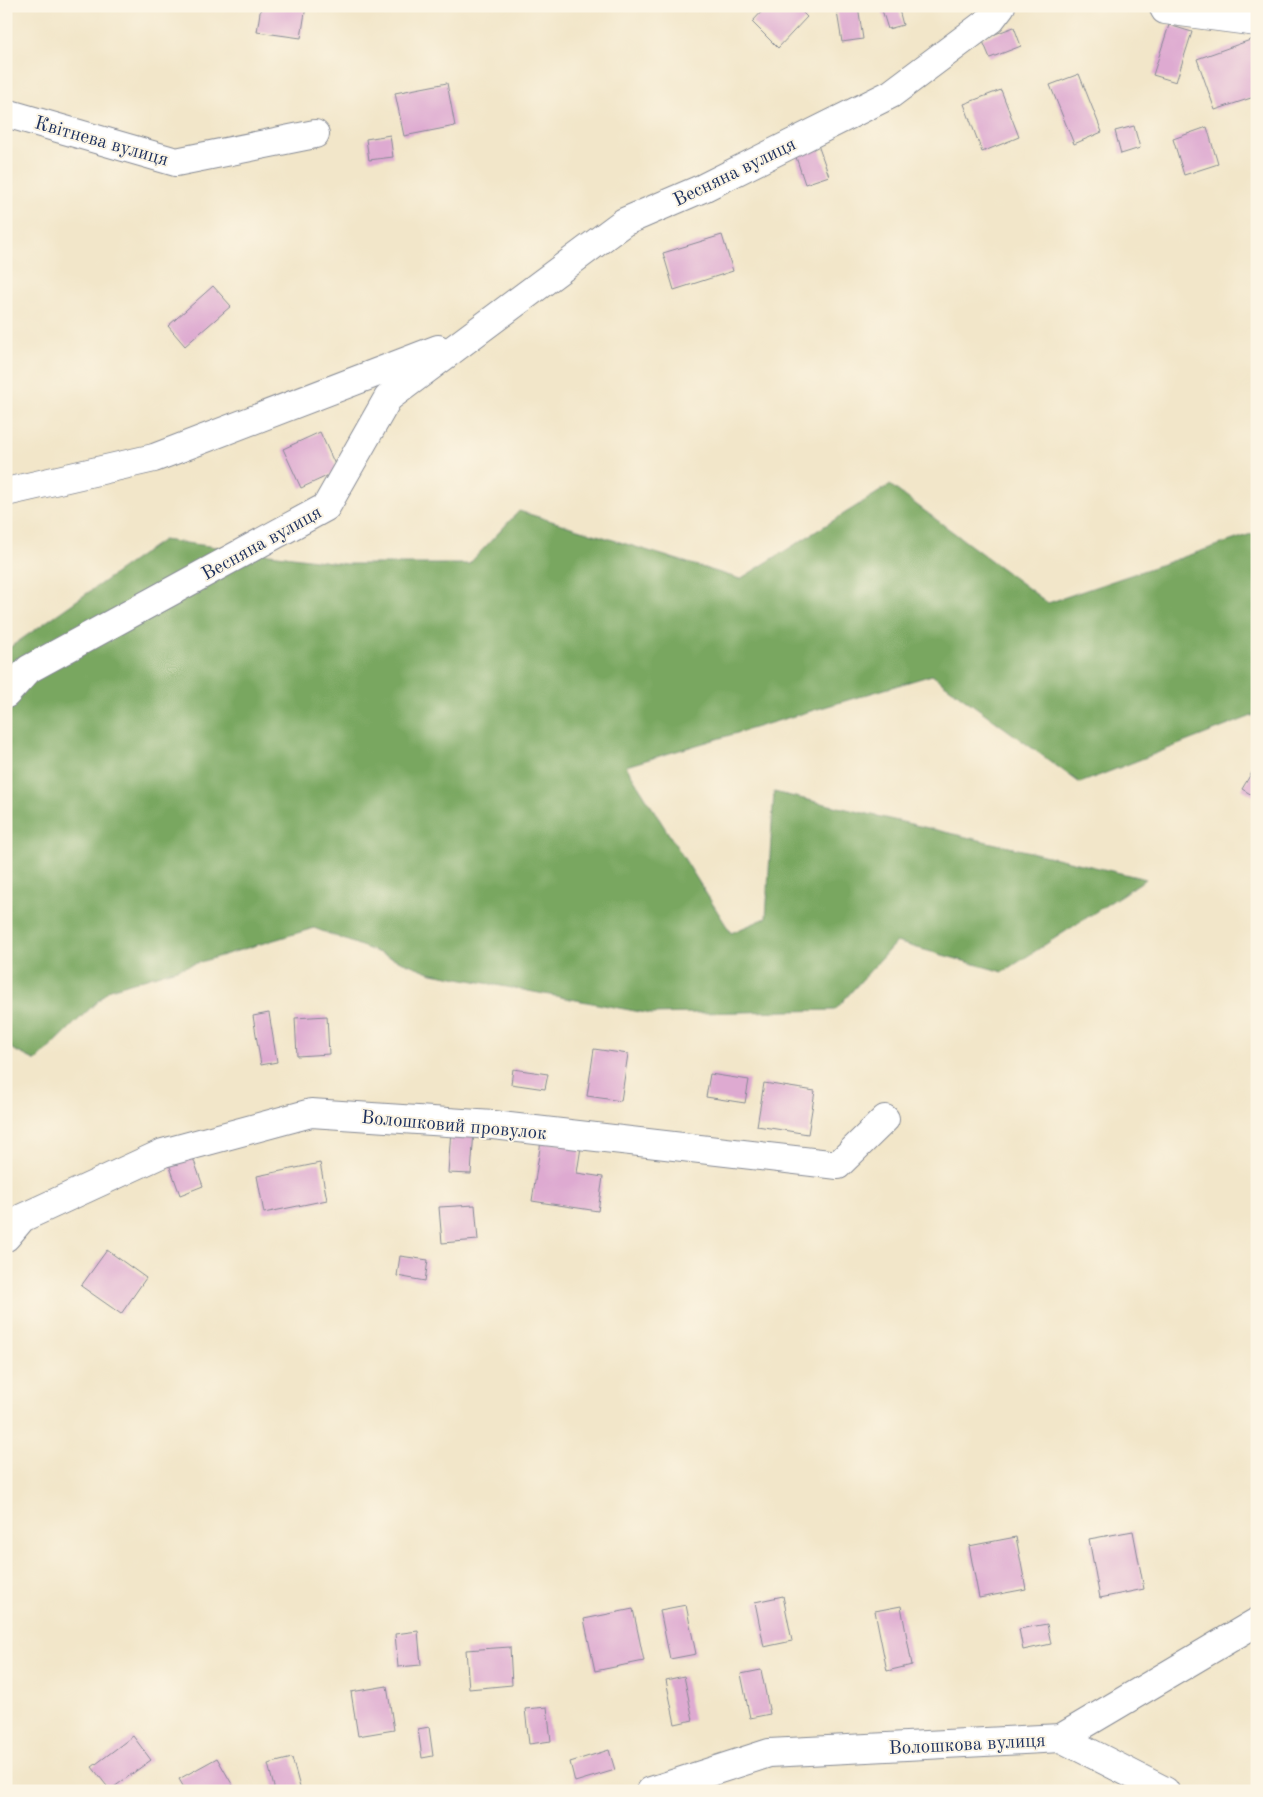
<svg xmlns="http://www.w3.org/2000/svg" width="1263" height="1797" viewBox="0 0 1263 1797" font-family="'Old Standard TT',serif">
<rect width="100%" height="100%" fill="#fcf5e5"/>
<filter id="ink" filterUnits="userSpaceOnUse"><feTurbulence type="fractalNoise" baseFrequency=".02" numOctaves="2"/><feDisplacementMap in="SourceGraphic" scale="10" xChannelSelector="R" yChannelSelector="G"/><feConvolveMatrix kernelMatrix="1 2 1 2 8 2 1 2 1" color-interpolation-filters="sRGB"/></filter>
<filter id="wash" filterUnits="userSpaceOnUse"><feTurbulence type="fractalNoise" baseFrequency=".0096" numOctaves="4" result="noise"/><feDisplacementMap in="SourceGraphic" scale="20" xChannelSelector="R" yChannelSelector="G"/><feGaussianBlur stdDeviation="1.12" result="paint"/><feColorMatrix in="noise" values="0 0 0 0 0 0 0 0 0 0 0 0 0 0 0 0 0 1.4 0 .05"/><feComposite in="paint" operator="in"/></filter>
<g filter="url(#wash)">
<rect width="100%" height="100%" fill="#f2e6c9"/>
<!-- forest -->
<path fill="#79a761" stroke="#4a6b60" d="M890 485 1048 603 1257 532V714L1080 783 932 675 626 766 731 933 766 918 774 792 1146 879 1003 972 896 942 835 1010 651 1014 432 973 314 928 110 989 36 1061 6 1046V650L163 540 346 564H469L519 511 740 579Z"/>
<g id="blocks">
<!-- building -->
<g fill="#deaad1">
<path d="M261 6H306L301 38 257 32Z"/>
<path d="M767 6H796L807 17 778 48 752 22Z"/>
<path d="M836 6H858L863 39 842 42Z"/>
<path d="M892 6H898L903 25 888 29 882 10Z"/>
<path d="M1169 25 1192 32 1176 82 1153 75Z"/>
<path d="M1014 27 1021 46 990 58 982 39Z"/>
<path d="M1256 38 1257 96 1215 110 1197 59Z"/>
<path d="M1079 74 1102 132 1074 144 1050 85Z"/>
<path d="M447 83 455 126 404 136 395 93Z"/>
<path d="M1001 90 1019 137 982 152 964 104Z"/>
<path d="M1134 126 1140 148 1121 154 1115 131Z"/>
<path d="M1207 127 1218 164 1184 175 1173 139Z"/>
<path d="M390 135 393 157 369 160 366 139Z"/>
<path d="M817 142 829 176 805 184 794 151Z"/>
<path d="M722 235 733 271 674 290 663 253Z"/>
<path d="M213 286 231 306 185 346 168 326Z"/>
<path d="M320 432 338 471 301 488 283 449Z"/>
<path d="M1257 764V798L1242 789Z"/>
<path d="M269 1013 277 1062 261 1065 253 1016Z"/>
<path d="M327 1016 329 1054 297 1056 295 1018Z"/>
<path d="M594 1049 628 1054 621 1101 587 1096Z"/>
<path d="M513 1069 548 1074 545 1089 511 1084Z"/>
<path d="M710 1074 749 1080 745 1103 706 1097Z"/>
<path d="M764 1083 815 1091 808 1134 757 1126Z"/>
<path d="M451 1129 474 1130 471 1174 448 1173Z"/>
<path d="M541 1141 581 1147 577 1173 603 1177 598 1211 532 1201Z"/>
<path d="M192 1155 203 1186 180 1195 169 1164Z"/>
<path d="M320 1163 327 1200 264 1213 257 1176Z"/>
<path d="M475 1205 478 1240 442 1243 439 1207Z"/>
<path d="M107 1250 146 1278 121 1314 81 1286Z"/>
<path d="M400 1256 428 1260 425 1281 397 1276Z"/>
<path d="M1133 1531 1144 1589 1100 1598 1089 1539Z"/>
<path d="M1016 1537 1026 1589 979 1598 969 1546Z"/>
<path d="M783 1596 792 1641 764 1647 755 1602Z"/>
<path d="M686 1605 696 1654 670 1659 660 1610Z"/>
<path d="M901 1606 912 1665 887 1671 875 1611Z"/>
<path d="M633 1609 644 1661 595 1671 584 1619Z"/>
<path d="M1047 1624 1051 1644 1023 1650 1019 1629Z"/>
<path d="M418 1631 421 1665 398 1667 395 1634Z"/>
<path d="M510 1647 512 1685 469 1689 466 1650Z"/>
<path d="M761 1670 770 1714 750 1718 741 1674Z"/>
<path d="M684 1676 693 1720 675 1724 666 1680Z"/>
<path d="M387 1686 394 1730 358 1736 351 1692Z"/>
<path d="M547 1707 551 1741 529 1744 525 1709Z"/>
<path d="M429 1727 433 1756 422 1758 418 1729Z"/>
<path d="M133 1736 151 1760 110 1790 92 1767Z"/>
<path d="M609 1750 615 1770 575 1782 570 1762Z"/>
<path d="M217 1758 236 1791H186L179 1779Z"/>
<path d="M292 1758 301 1791H275L268 1764Z"/>
</g>
</g>
</g>
<g filter="url(#ink)">
<use href="#blocks" fill-opacity="0" stroke="#868a94" stroke-width="1"/>
<g fill="none" stroke-linecap="round" stroke-linejoin="round">
<!-- street casing -->
<g stroke="#868a94" stroke-width="30">
<g id="street">
<path d="M1163 6 1165 10 1257 22"/>
<path d="M6 113 176 162 315 134"/>
<path d="M6 492 154 458 438 349"/>
<path d="M6 694 29 669 326 507 388 398 624 222 703 188 891 94 991 19 1001 6"/>
<path d="M6 1237 22 1218 163 1153 311 1113 493 1125 838 1165 885 1119"/>
<path d="M1061 1738 1165 1791"/>
<path d="M651 1791 769 1753 1061 1738 1257 1622"/>
</g>
</g>
<!-- street -->
<use href="#street" stroke="#fff" stroke-width="28"/>
</g>
</g>
<g text-anchor="middle" stroke-width="4" stroke-linejoin="round" paint-order="stroke">
<!-- street labels -->
<g font-size="19" fill="#1b2f5e" stroke="#fcf5e5">
<text transform="translate(102 140) rotate(16)" y="7">Квітнева вулиця</text>
<text transform="translate(734 171) rotate(-26)" y="7">Весняна вулиця</text>
<text transform="translate(261 542) rotate(-29)" y="7">Весняна вулиця</text>
<text transform="translate(454 1124) rotate(5)" y="7">Волошковий провулок</text>
<text transform="translate(967 1743) rotate(-3)" y="7">Волошкова вулиця</text>
</g>
</g>
<!-- margin -->
<rect width="1263" height="1797" fill="none" stroke="#fcf5e5" stroke-width="25"/>
</svg>
